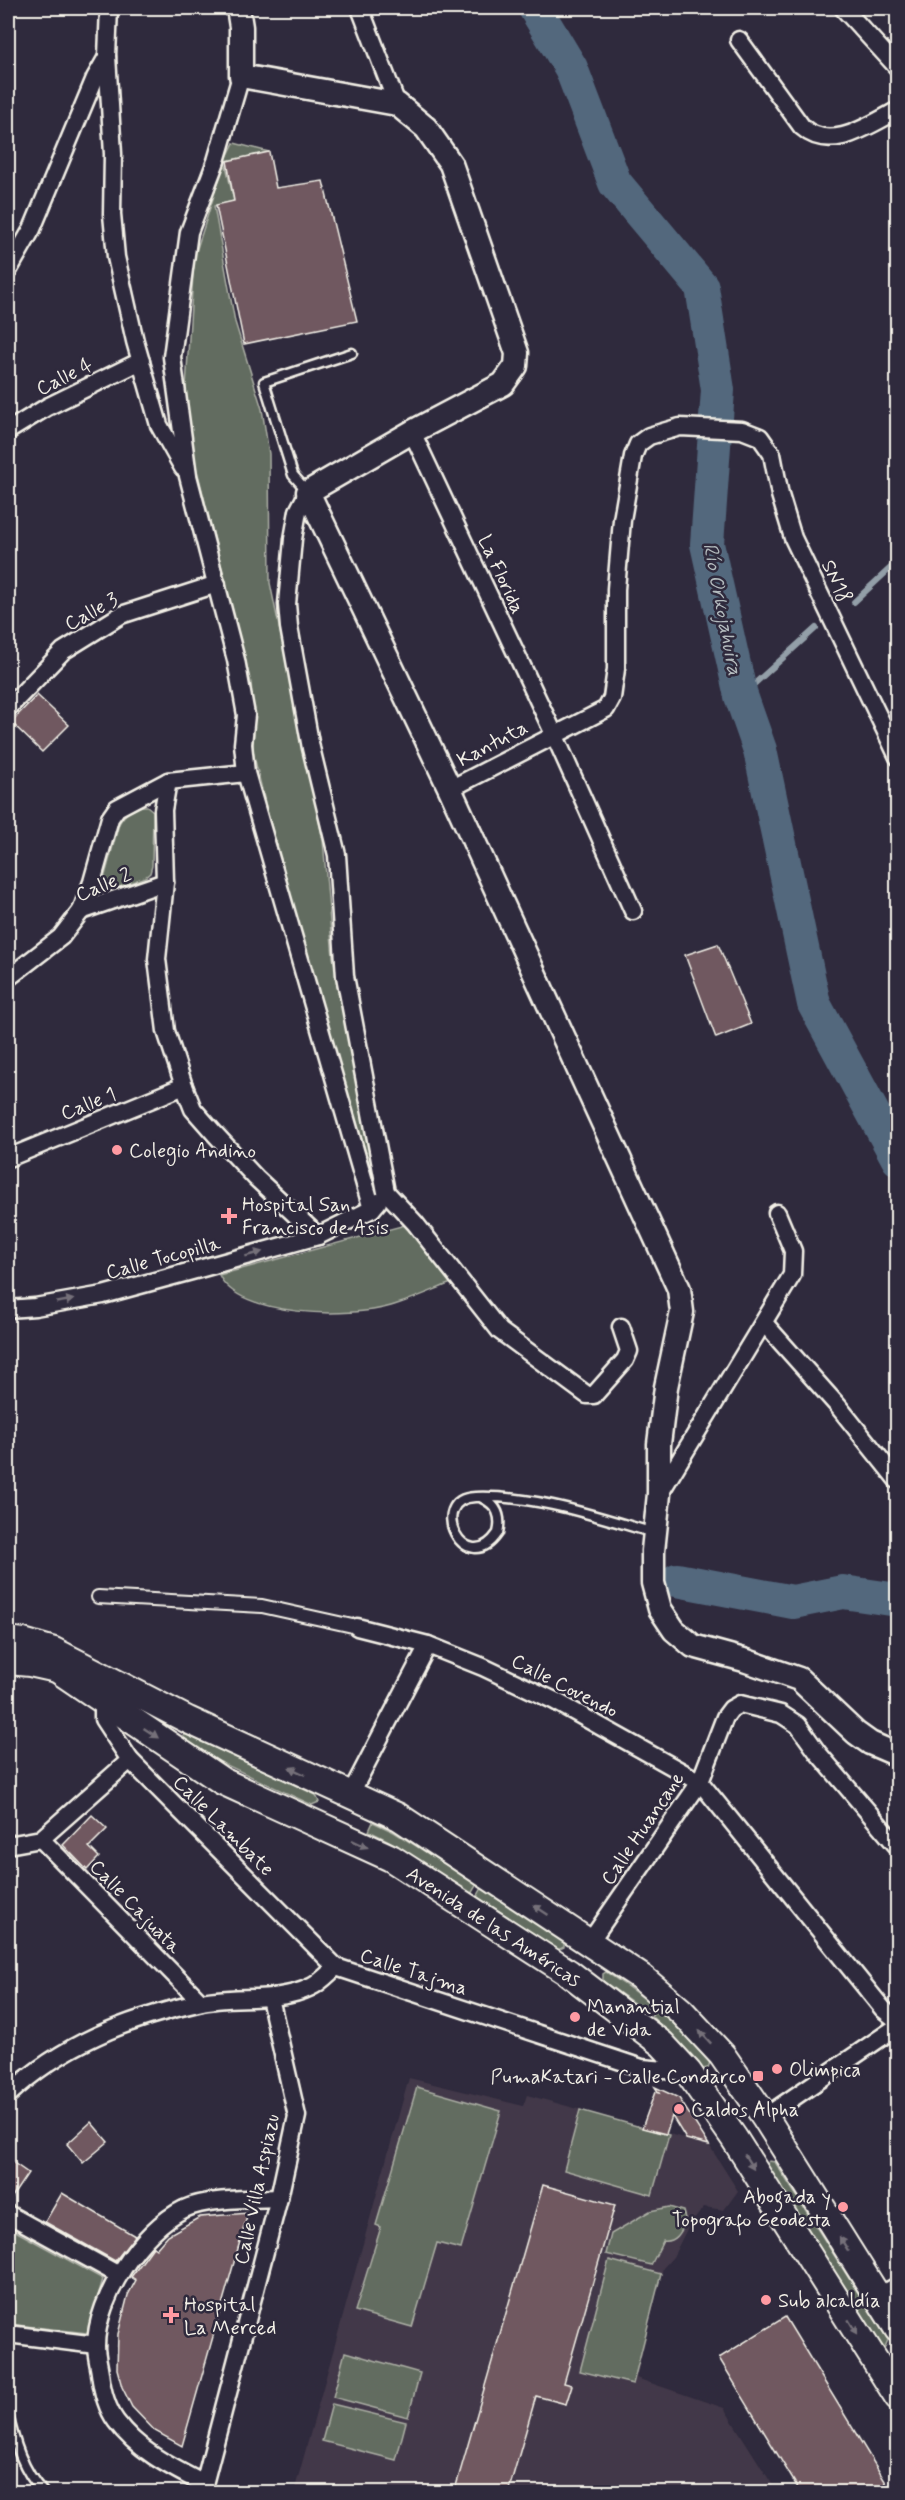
<svg xmlns="http://www.w3.org/2000/svg" width="905" height="2500" viewBox="0 0 905 2500" font-family="Mynerve,sans-serif">
<rect width="100%" height="100%" fill="#2f2a3d"/>
<filter id="ink" filterUnits="userSpaceOnUse"><feTurbulence type="fractalNoise" baseFrequency=".0167" numOctaves="2"/><feDisplacementMap in="SourceGraphic" scale="12" xChannelSelector="R" yChannelSelector="G"/><feConvolveMatrix kernelMatrix="1 2 1 2 8 2 1 2 1" color-interpolation-filters="sRGB"/></filter>
<g filter="url(#ink)">
<!-- built -->
<path fill="#423848" d="M409 2078 523 2106 527 2095 709 2145 738 2191 724 2210 704 2207 687 2229 673 2257 663 2268 636 2378 724 2408 777 2492H294Z"/>
<!-- green -->
<g fill="#626c60" stroke="#abaea4" stroke-width="1.5">
<path d="M234 143 269 152 225 161 234 201 214 206 235 322 262 409 269 454 270 583 323 840 333 957 370 1127 372 1173 288 899 253 752 254 717 251 683 184 419 194 258 225 161Z"/>
<path d="M147 806 153 811 152 866 150 873 145 877 117 888 109 887 104 879 119 824C124 814 135 805 147 806Z"/>
<path d="M405 1225 451 1283C431 1291 411 1300 391 1306 351 1318 239 1318 219 1275Z"/>
<path d="M186 1734 316 1795 319 1802 312 1805 182 1744 181 1738Z"/>
<path d="M373 1822 394 1832 477 1884 471 1894 389 1841 369 1831Z"/>
<path d="M482 1888 564 1940V1947L558 1950 477 1897Z"/>
<path d="M606 1972 651 2003 645 2011 603 1981V1974Z"/>
<path d="M657 2008 688 2037 710 2062 708 2068 702 2069 681 2044 651 2016Z"/>
<path d="M417 2087 501 2111 461 2249 437 2243 412 2327 355 2311 381 2227 376 2225Z"/>
<path d="M580 2110 669 2135 652 2195 564 2170Z"/>
<path d="M769 2161 775 2162 888 2340 885 2347 882 2348 766 2168Z"/>
<path d="M669 2207 683 2211 686 2222C681 2232 676 2243 663 2241L651 2265 606 2254 611 2234 650 2211Z"/>
<path d="M8 2227 103 2279 87 2333 8 2324Z"/>
<path d="M609 2260 661 2274 633 2384 580 2371Z"/>
<path d="M345 2352 420 2373 408 2417 333 2397Z"/>
<path d="M332 2404 406 2422 396 2460 322 2441Z"/>
</g>
<g fill="none" stroke-linecap="round" stroke-linejoin="round">
<!-- stream -->
<g stroke="#939fa8" stroke-width="6">
<path d="M854 602 898 561"/>
<path d="M741 696 816 628"/>
</g>
<!-- river -->
<g stroke="#52687d" stroke-width="34">
<path d="M535 8 571 68 615 183 702 287 718 390 707 544 741 696 760 750 814 1004 898 1159"/>
<path d="M677 1580 793 1602 843 1592 898 1600"/>
</g>
</g>
<!-- building -->
<g fill="#6f5860" stroke="#f4f1e8" stroke-width="1.5">
<path d="M269 152 276 188 323 181 357 321 244 344 216 205 234 201 227 161Z"/>
<path d="M37 695 69 725 42 752 11 722Z"/>
<path d="M718 944 751 1024 716 1038 685 955Z"/>
<path d="M92 1815 107 1829 89 1847 99 1857 87 1870 63 1845Z"/>
<path d="M655 2087 679 2098 709 2145 686 2139 672 2116 666 2134 642 2128 655 2092 659 2093Z"/>
<path d="M91 2122 108 2142 83 2163 67 2144Z"/>
<path d="M8 2159 28 2173 8 2203Z"/>
<path d="M543 2185 615 2205 564 2383 572 2385 566 2404 536 2396 508 2493H454Z"/>
<path d="M62 2193 135 2236 115 2261 45 2222Z"/>
<path d="M248 2213 182 2446 155 2431 132 2407 122 2387 117 2369 118 2334 128 2295 136 2280 131 2277 153 2247 156 2249 168 2235 200 2217Z"/>
<path d="M785 2317 888 2486 878 2493H801L719 2358Z"/>
</g>
<g fill="none" stroke-linecap="round" stroke-linejoin="round">
<!-- service casing -->
<g stroke="#f4f1e8" stroke-width="13">
<g id="service">
<path d="M307 491 293 475 264 382 352 353"/>
<path d="M482 1498C497 1505 502 1516 498 1533 465 1581 425 1499 475 1497 537 1495 595 1516 654 1533"/>
<path d="M878 2292 898 2281"/>
<path d="M8 2413C14 2442 23 2471 43 2492"/>
</g>
</g>
<!-- pedestrian casing -->
<g stroke="#f4f1e8" stroke-width="16">
<path id="pedestrian" d="M98 1597 262 1606 357 1627"/>
</g>
<!-- minor casing -->
<g stroke="#f4f1e8" stroke-width="21">
<g id="minor">
<path d="M109 8 107 56 113 154 112 214 116 257 135 341 159 425 183 468"/>
<path d="M360 8 397 104"/>
<path d="M843 8 898 68"/>
<path d="M739 40 802 127C831 153 869 125 898 110"/>
<path d="M241 76 216 161 189 232 172 357 188 476 236 660 246 715 243 744 246 773 372 1209"/>
<path d="M8 271 32 229 95 78 107 57"/>
<path d="M8 431 47 407 141 361"/>
<path d="M412 432 554 734 633 911"/>
<path d="M308 492 298 511 293 539 287 604 289 627 311 748 337 855 345 976 386 1192 415 1223 500 1331 587 1395H594L625 1360 629 1351 621 1327"/>
<path d="M8 708 63 651 121 615 217 584"/>
<path d="M168 781 163 810 165 882 157 959 166 1031 184 1086 193 1109 215 1134 256 1178 318 1236"/>
<path d="M450 789 606 709 612 698 616 669V589L622 520 633 456 638 444 649 436 680 427 742 430 760 437 772 454 780 495 793 538 898 757"/>
<path d="M81 911 92 882 110 818 117 808 168 781 246 773"/>
<path d="M8 978 61 937 81 911 165 882"/>
<path d="M8 1158 184 1086"/>
<path d="M8 1309 35 1307 103 1295 199 1269 318 1236 372 1209 378 1202"/>
<path d="M764 1323 838 1406 898 1481"/>
<path d="M660 1493 792 1275 793 1251 777 1213"/>
<path d="M357 1627 428 1645 483 1667 555 1701 700 1782 883 2009 898 2021"/>
<path d="M103 1700V1719L130 1760 336 1967 642 2068 688 2072"/>
<path d="M350 1795 428 1645"/>
<path d="M41 1839 201 2002"/>
<path d="M8 1845 41 1839 130 1760"/>
<path d="M589 1943 700 1782 725 1717 731 1709 740 1704 781 1714 798 1725 818 1753 898 1847"/>
<path d="M8 2095C62 2044 127 2019 198 2003 234 1994 276 2004 311 1987 320 1983 329 1973 336 1967"/>
<path d="M765 2117 898 2026"/>
<path d="M8 2214 117 2274"/>
<path d="M8 2334 96 2345"/>
<path d="M204 2484C171 2467 138 2451 116 2421 106 2407 102 2390 100 2373 99 2365 96 2355 96 2346 96 2298 141 2230 184 2209 207 2198 254 2199 279 2198"/>
<path d="M202 2492 279 2198 297 2116 270 1998"/>
</g>
</g>
<!-- secondary casing -->
<g stroke="#f4f1e8" stroke-width="27">
<path id="secondary" d="M238 8 241 27V76L397 104 426 128 451 164 517 353 516 366 503 384 412 432 308 492 450 789 679 1289 682 1312 666 1387 659 1444V1494L653 1551V1583L660 1609 674 1630 693 1646 744 1660 799 1679 856 1733 870 1743 898 1755"/>
</g>
<!-- primary casing -->
<g stroke="#f4f1e8" stroke-width="30">
<g id="primary">
<path d="M8 1640 23 1642 54 1651 188 1720 399 1817 641 1977 682 2012 722 2055 765 2117 898 2329"/>
<path d="M8 1661 30 1663 57 1669 222 1781 391 1858 569 1973 662 2044 688 2072 734 2138 898 2397"/>
</g>
</g>
<!-- service -->
<use href="#service" stroke="#2f2a3d" stroke-width="8"/>
<!-- pedestrian -->
<use href="#pedestrian" stroke="#2f2a3d" stroke-width="12"/>
<!-- minor -->
<use href="#minor" stroke="#2f2a3d" stroke-width="16"/>
<!-- secondary -->
<use href="#secondary" stroke="#2f2a3d" stroke-width="22"/>
<!-- primary -->
<use href="#primary" stroke="#2f2a3d" stroke-width="26"/>
</g>
<!-- one-way arrows -->
<defs><path id="oneway-solid" d="M-6-.8H1V-3.2L6.5 0L1 3.2V.8H-6Z" transform="scale(1.5)"/></defs>
<g fill="#747079">
<use href="#oneway-solid" transform="translate(254 1254) rotate(-15)"/>
<use href="#oneway-solid" transform="translate(65 1301) rotate(-10)"/>
<use href="#oneway-solid" transform="translate(151 1733) rotate(34)"/>
<use href="#oneway-solid" transform="translate(297 1771) rotate(-155)"/>
<use href="#oneway-solid" transform="translate(360 1844) rotate(25)"/>
<use href="#oneway-solid" transform="translate(541 1910) rotate(-146)"/>
<use href="#oneway-solid" transform="translate(705 2037) rotate(-133)"/>
<use href="#oneway-solid" transform="translate(749 2162) rotate(58)"/>
<use href="#oneway-solid" transform="translate(844 2244) rotate(-122)"/>
<use href="#oneway-solid" transform="translate(853 2327) rotate(58)"/>
</g>
</g>
<!-- markers -->
<g fill="#ff9aa2" stroke="#2f2a3d" stroke-width="2">
<circle cx="117" cy="1150" r="6"/>
<path d="M226 1207h6v6h6v6h-6v6h-6v-6h-6v-6h6z"/>
<circle cx="575" cy="2017" r="6"/>
<circle cx="777" cy="2069" r="6"/>
<rect x="752" y="2070" width="12" height="12" rx="3"/>
<circle cx="679" cy="2109" r="6"/>
<circle cx="843" cy="2207" r="6"/>
<circle cx="766" cy="2300" r="6"/>
<path d="M168 2306h6v6h6v6h-6v6h-6v-6h-6v-6h6z"/>
</g>
<g text-anchor="middle" stroke-width="5" stroke-linejoin="round" paint-order="stroke">
<!-- street labels -->
<g font-size="20" fill="#f4f1e8" stroke="#2f2a3d">
<text transform="translate(64 376) rotate(-27)" y="7">Calle 4</text>
<text transform="translate(502 574) rotate(65)" y="7">La Florida</text>
<text transform="translate(837 581) rotate(65)" y="7">SN18</text>
<text transform="translate(91 611) rotate(-29)" y="7">Calle 3</text>
<text transform="translate(492 743) rotate(-28)" y="7">Kantuta</text>
<text transform="translate(103 884) rotate(-23)" y="7">Calle 2</text>
<text transform="translate(88 1103) rotate(-22)" y="7">Calle 1</text>
<text transform="translate(163 1257) rotate(-15)" y="7">Calle Tocopilla</text>
<text transform="translate(565 1685) rotate(27)" y="7">Calle Covendo</text>
<text transform="translate(224 1825) rotate(45)" y="7">Calle Lambate</text>
<text transform="translate(642 1828) rotate(-56)" y="7">Calle Huancane</text>
<text transform="translate(136 1906) rotate(46)" y="7">Calle Cajuata</text>
<text transform="translate(494 1926) rotate(33)" y="7">Avenida de las Américas</text>
<text transform="translate(414 1971) rotate(18)" y="7">Calle Tajma</text>
<text transform="translate(256 2189) rotate(-78)" y="7">Calle Villa Aspiazu</text>
</g>
<!-- poi labels -->
<g font-size="20" fill="#f4f1e8" stroke="#2f2a3d" text-anchor="start">
<text x="129" y="1157">Colegio Andino</text>
<text x="242" y="1211">Hospital San<tspan x="242" dy="23">Francisco de Asis</tspan></text>
<text x="587" y="2013">Manantial<tspan x="587" dy="23">de Vida</tspan></text>
<text x="789" y="2076">Olimpica</text>
<text x="746" y="2083" text-anchor="end">PumaKatari - Calle Condarco</text>
<text x="691" y="2116">Caldos Alpha</text>
<text x="831" y="2203" text-anchor="end">Abogada y<tspan x="831" dy="23">Topografo Geodesta</tspan></text>
<text x="778" y="2307">Sub alcaldía</text>
<text x="184" y="2311">Hospital<tspan x="184" dy="23">La Merced</tspan></text>
</g>
<!-- water labels -->
<g font-size="21" font-style="italic" fill="#b3babd" stroke="#2f2a3d">
<text transform="translate(723 609) rotate(79)" y="7">Río Orkojahuira</text>
</g>
</g>
<!-- margin -->
<rect width="905" height="2500" fill="none" stroke="#2f2a3d" stroke-width="30"/>
<rect x="15" y="15" width="875" height="2470" fill="none" stroke="#f4f1e8" stroke-width="2" filter="url(#ink)"/>
</svg>
